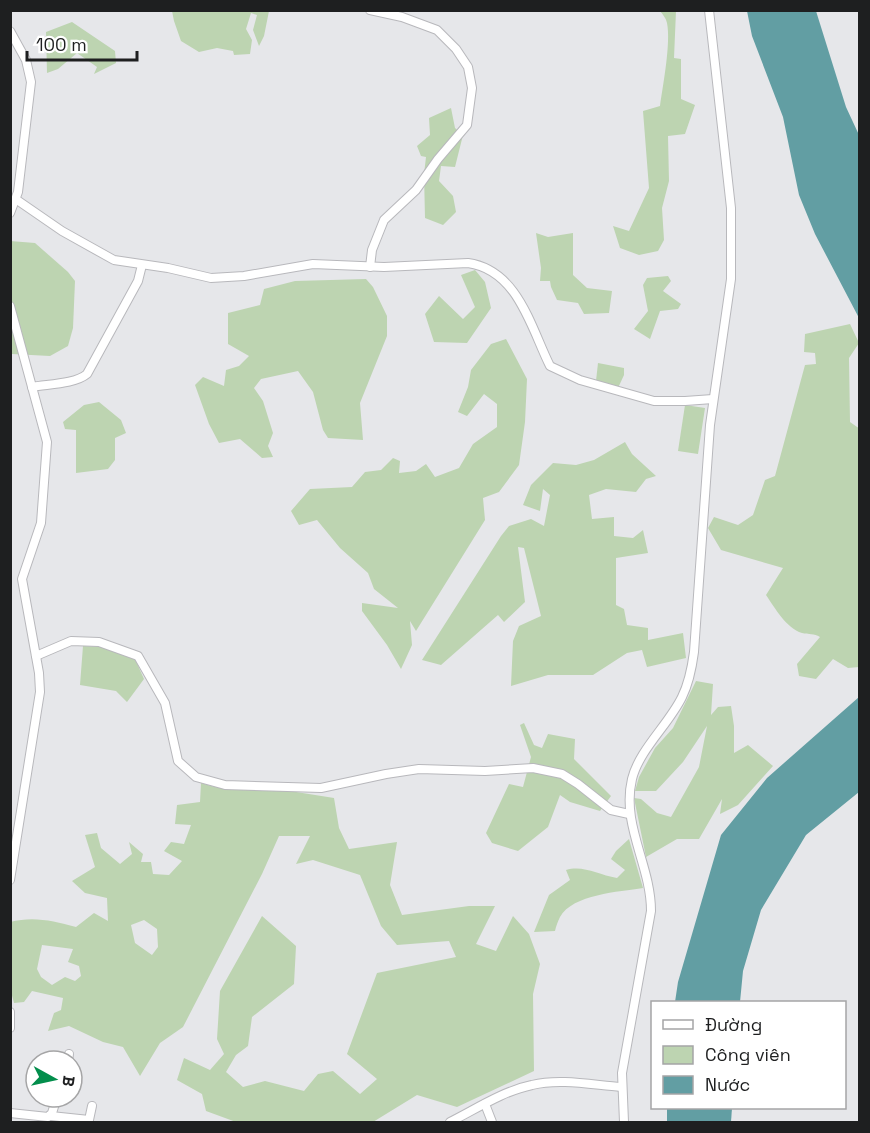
<svg xmlns="http://www.w3.org/2000/svg" width="870" height="1133" viewBox="0 0 870 1133" font-family="'Space Grotesk',sans-serif">
<rect width="100%" height="100%" fill="#e6e7ea"/>
<!-- green -->
<g fill="#bdd4b1" fill-rule="evenodd">
<path d="M172 11V10L269 11 264 36 259 46 253 30 257 15 251 13 246 29 252 40 250 54 234 55 233 51 217 48 199 52 181 41 174 21Z"/>
<path d="M660 11H676L674 58 681 59V99L695 105 685 134 668 136 669 181 662 208 664 240 658 251 639 255 620 248 613 226 629 231 649 188 643 111 660 106C663 85 671 43 667 23 666 18 663 15 660 11Z"/>
<path d="M72 22 115 51 116 63 94 74 97 67 77 53 58 69 47 73 46 32Z"/>
<path d="M451 108 455 128 463 135 455 167 441 166 439 181 453 196 456 212 443 225 425 218 424 174 426 157 421 156 417 146 430 135 429 118Z"/>
<path d="M536 233 548 237 573 233V275L587 288 612 291 609 313 584 314 578 303 557 300 551 287 550 281H540L541 268Z"/>
<path d="M10 241 35 243 68 272 75 281 73 328 68 346 50 356 12 354Z"/>
<path d="M475 270 485 282 491 308 467 343 434 342 425 314 439 296 463 319 475 307 461 275Z"/>
<path d="M668 276 671 281 663 291 681 304 678 309 660 311 650 339 634 329 648 311 643 285 647 278Z"/>
<path d="M366 279 373 287 387 316V336L360 403 363 440 328 438 323 430 313 392 298 371 261 379 254 388 263 401 273 433 268 446 273 457 262 458 240 439 219 443 209 424 195 385 203 377 224 386 226 370 239 366 249 356 228 344V313L260 305 264 289 295 281Z"/>
<path d="M850 324 859 343 849 358 850 422 860 429 859 667 848 668 833 659 816 679 799 676 797 664 820 637C814 633 809 635 802 633 786 628 775 608 766 595L783 568 721 550 708 528 714 517 738 525 753 515 765 480 775 476 805 365 816 364 815 353 804 352 805 334Z"/>
<path d="M506 339 527 379 525 422 519 465 499 492 483 498 485 520 416 631 410 621 412 645 401 669 387 645 362 611V603L398 608 374 589 368 573 340 548 317 520 299 525 291 511 310 489 352 487 365 472 381 470 393 458 400 461 399 473 416 471 426 464 435 477 459 468 473 444 497 427V404L484 394 467 416 458 412 468 387 471 370 491 344Z"/>
<path d="M598 363 624 368V375L618 388 596 381Z"/>
<path d="M99 402 121 420 126 433 115 438V460L108 469 76 473V430L65 429 63 422 84 405Z"/>
<path d="M685 405 705 408 698 454 678 451Z"/>
<path d="M625 442 632 454 656 476 646 479 636 492 606 489 589 495 592 519 614 517V536L633 538 643 530 648 553 616 558V605L624 609 627 625 648 628V640L683 633 686 658 647 667 642 650 627 653 593 675H548L511 686 513 641 519 626 541 616 524 548 518 547 525 602 504 622 498 615 441 665 422 660 501 536 509 526 531 519 544 526 550 495 543 489 540 511 523 505 531 485 553 463 576 465 594 460Z"/>
<path d="M83 646 106 647 135 659 144 679 127 702 116 691 80 685Z"/>
<path d="M696 681 713 684 711 715 718 707 731 706 734 726V753L748 745 773 766 738 805 720 814 722 799 699 839H677L646 857 634 798 641 799 657 813 671 817 699 767 707 726 683 762 656 791H635L639 777 655 748 673 728Z"/>
<path d="M524 723 534 745 542 748 548 734 575 739 574 759 611 796 600 811 570 802 560 795 548 827 518 851 492 843 486 833 509 784 523 787 531 757 520 725Z"/>
<path d="M201 783 215 787 290 791 334 798 339 828 349 849 397 842 390 885 402 915 469 906H495L476 944 496 951 513 916 529 934 540 964 533 994 534 1071 457 1107 417 1095 373 1122H236L206 1111 202 1094 177 1080 184 1058 210 1070 224 1054 217 1039 220 991 262 916 296 946 294 984 252 1017 248 1046 236 1055 226 1072 243 1087 265 1081 304 1091 318 1074 333 1071 360 1094 377 1079 347 1054 377 973 456 957 449 941 397 945 381 926 360 875 313 860 296 864 310 836H279L262 874 183 1027 160 1043 140 1076 123 1047 103 1042 69 1026 48 1031 54 1013 61 1010 63 998 32 991 24 1002 14 1003 10 988V922C34 916 53 921 76 927L94 913 108 921 107 898 85 893 72 881 95 867 85 835 97 833 101 848 120 864 132 854 129 842 143 854 141 862H151L153 874 169 875 182 861 164 851 171 842 184 844 191 825 175 824 177 805 200 802ZM144 920 157 929 158 947 152 955 135 943 131 925ZM42 945 73 949 68 962 79 966 81 976 75 981 65 977 52 985 41 977 37 969Z"/>
<path d="M629 839 643 888C619 892 573 894 560 917 558 921 556 926 555 931L534 932 549 895 570 880 566 870C584 865 598 875 617 878L625 870 611 859 616 851Z"/>
</g>
<!-- water -->
<g fill="#629ea3">
<path d="M747 11H816L846 107 859 135V318L815 234 799 195 783 117 752 36Z"/>
<path d="M859 697V792L806 835 761 910 743 971 740 1002H675L678 982 721 835 767 778Z"/>
<path d="M667 1108H732L731 1122H667Z"/>
</g>
<g fill="none" stroke-linecap="round" stroke-linejoin="round">
<!-- minor casing -->
<g stroke="#b8b8bc" stroke-width="10">
<g id="minor">
<path d="M10 31 26 60 31 82 18 192 10 213"/>
<path d="M17 200 62 231 114 260 168 268 211 278 244 276 313 264 384 267 468 263C518 270 531 328 550 366L580 380 654 401H685L713 399"/>
<path d="M370 267 372 250 384 220 416 190 438 159 467 125 472 88 468 67 456 49 437 30 402 17 370 10"/>
<path d="M10 306 47 442 41 523 22 579 39 673 40 692 10 880"/>
<path d="M32 387C48 384 75 384 87 374L138 281 142 265"/>
<path d="M36 656 71 641 99 642 138 656 165 703 178 761 196 777 225 785 321 788 386 774 419 769 485 771 533 768 562 774 578 784 611 810 629 814"/>
<path d="M10 1012V1028"/>
<path d="M68 1061 69 1054"/>
<path d="M485 1104 492 1122"/>
<path d="M10 1113 48 1117 52 1113 57 1097"/>
<path d="M51 1116 89 1120 92 1106"/>
<path d="M450 1122C476 1109 503 1091 532 1085 560 1078 593 1085 621 1087"/>
<path d="M624 1122 622 1073 651 911C651 865 621 825 632 779 639 750 669 724 682 697 689 683 692 667 694 652L710 425 731 279V208L709 10"/>
</g>
</g>
<!-- minor -->
<use href="#minor" stroke="#fff" stroke-width="8"/>
</g>
<!-- border -->
<rect width="870" height="1133" fill="none" stroke="#1e1f20" stroke-width="24"/>
<!-- legend -->
<rect x="651" y="1001" width="195" height="108" fill="#ffffff" stroke="#a5a5a6" stroke-width="1.5"/>
<rect x="663" y="1020" width="30" height="9" fill="#ffffff" stroke="#a5a5a6" stroke-width="1.5"/>
<text x="705" y="1031" font-size="18" fill="#1e1f20">Đường</text>
<rect x="663" y="1046" width="30" height="18" fill="#bdd4b1" stroke="#a5a5a6" stroke-width="1.5"/>
<text x="705" y="1061" font-size="18" fill="#1e1f20">Công viên</text>
<rect x="663" y="1076" width="30" height="18" fill="#629ea3" stroke="#a5a5a6" stroke-width="1.5"/>
<text x="705" y="1091" font-size="18" fill="#1e1f20">Nước</text>
<!-- north arrow -->
<g transform="translate(54 1079) rotate(98)"><circle r="28" fill="#ffffff" stroke="#a5a5a6" stroke-width="1.5"/>
<path d="M0-4.5L10 22L0 15L-10 22Z" fill="#038e4c"/>
<text y="-9" font-size="16" font-weight="bold" text-anchor="middle" fill="#1e1f20">B</text>
</g>
<!-- scale -->
<path d="M27 51v9h110v-9" fill="none" stroke="#1e1f20" stroke-width="3"/>
<text x="36" y="51" font-size="18" fill="#1e1f20" stroke="#ffffff" stroke-width="4.5" paint-order="stroke">100 m</text>
</svg>
